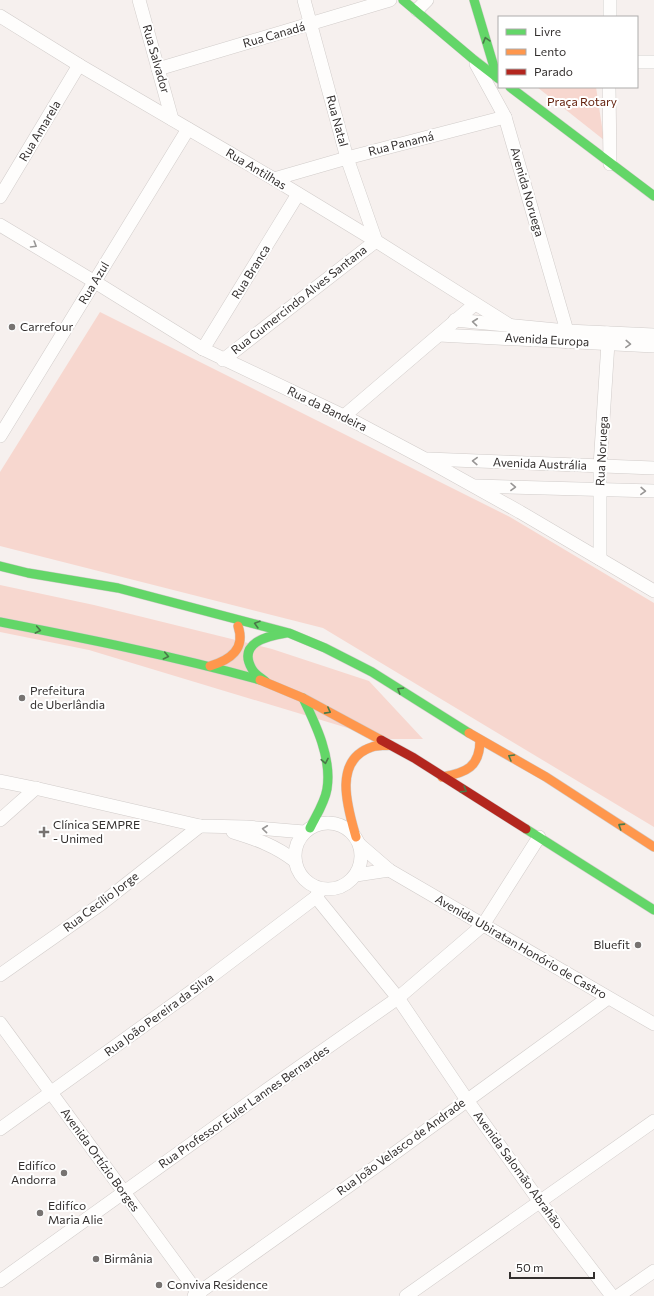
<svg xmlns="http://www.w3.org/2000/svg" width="654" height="1296" viewBox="0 0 654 1296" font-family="Commissioner,sans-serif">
<rect width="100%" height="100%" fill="#f6f0ee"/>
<!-- green -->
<g fill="#f7d7cf">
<path d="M537 87H596L604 140Z"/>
<path d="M100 312 510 517 654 603V827L323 628 0 546V472Z"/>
<path d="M0 585 94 605 272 649 369 681 423 739H384L89 650 0 632Z"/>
</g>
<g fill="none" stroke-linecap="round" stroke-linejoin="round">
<!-- street casing -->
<g stroke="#d1ccca" stroke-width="14">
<g id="street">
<path d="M139 0 172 119"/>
<path d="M417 10 427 0"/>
<path d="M0 16 79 65 274 179 376 241 533 340"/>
<path d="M610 17V0"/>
<path d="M637 62H654"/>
<path d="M476 64 505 117 567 331 568 342"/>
<path d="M158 69 390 0"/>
<path d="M609 87 610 164"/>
<path d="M274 179 347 158 505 117"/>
<path d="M0 197 79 65"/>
<path d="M0 225 95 282 203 349 344 416 425 459 520 512 654 591"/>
<path d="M455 320 567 331 654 335"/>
<path d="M439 335 654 346"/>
<path d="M203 349 298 194"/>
<path d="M223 360 376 241 347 158 304 0"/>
<path d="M344 416 475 304"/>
<path d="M0 436 188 129"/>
<path d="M428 459 654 468"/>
<path d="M476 486 654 491"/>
<path d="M600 559V466L608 343 607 333"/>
<path d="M0 781 39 789 200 826 246 827 304 832"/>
<path d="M0 820 36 788"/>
<circle cx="328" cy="856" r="33"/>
<path d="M233 832C256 839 276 846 295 861"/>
<path d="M360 845 389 870 654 1024"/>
<path d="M356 875 389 870"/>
<path d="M321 889 316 897 398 998 467 1100 540 1202 612 1296"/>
<path d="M0 975 101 904 200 826"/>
<path d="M0 1023 200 1296"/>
<path d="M0 1129 192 991 316 897"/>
<path d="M0 1281 268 1089 398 998 483 925 539 837"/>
<path d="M194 1296 388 1158 608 998"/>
<path d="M406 1296 654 1121"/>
<path d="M618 1296 654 1271"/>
</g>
</g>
<!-- fast casing -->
<g stroke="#d1ccca" stroke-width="10">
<g id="fast">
<path d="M403 0 473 59 499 79"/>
<path d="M474 0 497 77"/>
<path d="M510 87 654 196"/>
<path d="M0 566 28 573 118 588 289 633 325 648 372 672 469 733"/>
<path d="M0 622C87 639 174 656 260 680"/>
<path d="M266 682C262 678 255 675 252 669 237 643 267 636 286 633"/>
<path d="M303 698C316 725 332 758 327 789 325 802 316 816 310 828"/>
<path d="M526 829 654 910"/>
</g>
</g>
<!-- slow casing -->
<g stroke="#d1ccca" stroke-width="10">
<g id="slow">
<path d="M210 666C230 660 246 649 238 626"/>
<path d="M260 680 303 698 381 740"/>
<path d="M469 733 546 777 654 847"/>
<path d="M442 777C466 773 480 767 480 740"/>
<path d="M356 837C348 809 332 760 372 747 377 745 384 746 390 745"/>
</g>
</g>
<!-- jam casing -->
<g stroke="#d1ccca" stroke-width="10">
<path id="jam" d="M381 740 414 758 526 829"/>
</g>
<!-- street -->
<use href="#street" stroke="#fefdfc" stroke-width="13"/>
<!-- fast -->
<use href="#fast" stroke="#63d668" stroke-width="9"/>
<!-- slow -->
<use href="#slow" stroke="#ff974d" stroke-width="9"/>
<!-- jam -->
<use href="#jam" stroke="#b3261e" stroke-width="9"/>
</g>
<!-- one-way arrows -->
<defs><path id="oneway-chevron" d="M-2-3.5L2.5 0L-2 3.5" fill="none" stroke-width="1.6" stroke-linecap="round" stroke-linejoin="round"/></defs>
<g stroke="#497a48">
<use href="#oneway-chevron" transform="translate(486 40) rotate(-106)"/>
<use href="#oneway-chevron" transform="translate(257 624) rotate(-164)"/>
<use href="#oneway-chevron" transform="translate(38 630) rotate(11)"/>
<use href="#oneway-chevron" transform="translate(166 656) rotate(12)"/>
<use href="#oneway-chevron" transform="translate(400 690) rotate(-148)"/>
<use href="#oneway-chevron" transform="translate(328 711) rotate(28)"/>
<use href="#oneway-chevron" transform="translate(511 757) rotate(-150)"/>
<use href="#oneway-chevron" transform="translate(325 761) rotate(79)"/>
<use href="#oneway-chevron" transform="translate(464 790) rotate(32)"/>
<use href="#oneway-chevron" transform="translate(621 826) rotate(-147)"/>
</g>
<g stroke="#989695">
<use href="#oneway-chevron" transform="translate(34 245) rotate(31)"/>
<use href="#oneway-chevron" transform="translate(475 322) rotate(-174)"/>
<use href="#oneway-chevron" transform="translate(628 344) rotate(3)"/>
<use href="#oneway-chevron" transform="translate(475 461) rotate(-178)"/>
<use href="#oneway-chevron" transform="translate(513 487) rotate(1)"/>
<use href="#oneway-chevron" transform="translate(643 491) rotate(2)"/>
<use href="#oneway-chevron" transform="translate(265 829) rotate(-174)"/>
</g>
<!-- markers -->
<g fill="#777371" stroke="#fff" stroke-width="1.5">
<circle cx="12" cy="327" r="4"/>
<circle cx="22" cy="698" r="4"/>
<path d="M42 826h4v4h4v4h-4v4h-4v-4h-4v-4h4z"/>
<circle cx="638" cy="945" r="4"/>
<circle cx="64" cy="1173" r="4"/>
<circle cx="40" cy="1213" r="4"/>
<circle cx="96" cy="1259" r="4"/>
<circle cx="159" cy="1285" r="4"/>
</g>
<g text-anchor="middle" stroke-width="4" stroke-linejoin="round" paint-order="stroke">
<!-- street labels -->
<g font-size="12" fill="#332f2e" stroke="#fff">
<text transform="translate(274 35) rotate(-16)" y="4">Rua Canadá</text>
<text transform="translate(156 59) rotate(74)" y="4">Rua Salvador</text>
<text transform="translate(337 121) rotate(75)" y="4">Rua Natal</text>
<text transform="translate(40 131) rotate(-59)" y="4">Rua Amarela</text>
<text transform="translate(401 144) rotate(-14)" y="4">Rua Panamá</text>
<text transform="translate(256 169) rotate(31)" y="4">Rua Antilhas</text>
<text transform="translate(527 192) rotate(74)" y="4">Avenida Noruega</text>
<text transform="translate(251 272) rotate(-58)" y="4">Rua Branca</text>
<text transform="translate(94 283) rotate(-59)" y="4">Rua Azul</text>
<text transform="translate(299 300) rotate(-38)" y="4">Rua Gumercindo Alves Santana</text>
<text transform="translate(547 340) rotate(3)" y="4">Avenida Europa</text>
<text transform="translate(327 409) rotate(26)" y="4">Rua da Bandeira</text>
<text transform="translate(602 451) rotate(-87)" y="4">Rua Noruega</text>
<text transform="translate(540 464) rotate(2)" y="4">Avenida Austrália</text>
<text transform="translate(101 902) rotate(-37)" y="4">Rua Cecílio Jorge</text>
<text transform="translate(521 947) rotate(30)" y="4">Avenida Ubiratan Honório de Castro</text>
<text transform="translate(159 1015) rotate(-36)" y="4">Rua João Pereira da Silva</text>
<text transform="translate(244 1107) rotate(-35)" y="4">Rua Professor Euler Lannes Bernardes</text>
<text transform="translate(401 1147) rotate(-36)" y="4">Rua João Velasco de Andrade</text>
<text transform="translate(100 1160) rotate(54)" y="4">Avenida Ortízio Borges</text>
<text transform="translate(518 1170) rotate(54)" y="4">Avenida Salomão Abrahão</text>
</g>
<!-- park labels -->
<g font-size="12" fill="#64220e" stroke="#fff">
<text x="582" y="106">Praça Rotary</text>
</g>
<!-- poi labels -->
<g font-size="12" fill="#332f2e" stroke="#fff" text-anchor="start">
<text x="20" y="331">Carrefour</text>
<text x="30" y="695">Prefeitura<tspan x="30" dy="14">de Uberlândia</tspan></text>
<text x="53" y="829">Clínica SEMPRE<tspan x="53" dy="14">- Unimed</tspan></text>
<text x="630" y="949" text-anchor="end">Bluefit</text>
<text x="56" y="1170" text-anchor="end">Edifíco<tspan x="56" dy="14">Andorra</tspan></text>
<text x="48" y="1210">Edifíco<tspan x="48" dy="14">Maria Alie</tspan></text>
<text x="104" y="1263">Birmânia</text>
<text x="167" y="1289">Conviva Residence</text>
</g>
</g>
<!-- legend -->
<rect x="498" y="16" width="140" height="72" fill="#ffffff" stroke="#adacab"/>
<rect x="506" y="29" width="20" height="6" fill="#63d668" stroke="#adacab"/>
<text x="534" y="36" font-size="12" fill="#332f2e">Livre</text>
<rect x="506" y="49" width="20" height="6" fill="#ff974d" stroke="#adacab"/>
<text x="534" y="56" font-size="12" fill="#332f2e">Lento</text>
<rect x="506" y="69" width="20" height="6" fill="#b3261e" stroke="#adacab"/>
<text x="534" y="76" font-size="12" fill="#332f2e">Parado</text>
<!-- scale -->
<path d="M510 1272v6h84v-6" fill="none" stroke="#332f2e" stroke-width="2"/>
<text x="516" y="1272" font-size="12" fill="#332f2e" stroke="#ffffff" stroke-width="3" paint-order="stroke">50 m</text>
</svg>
